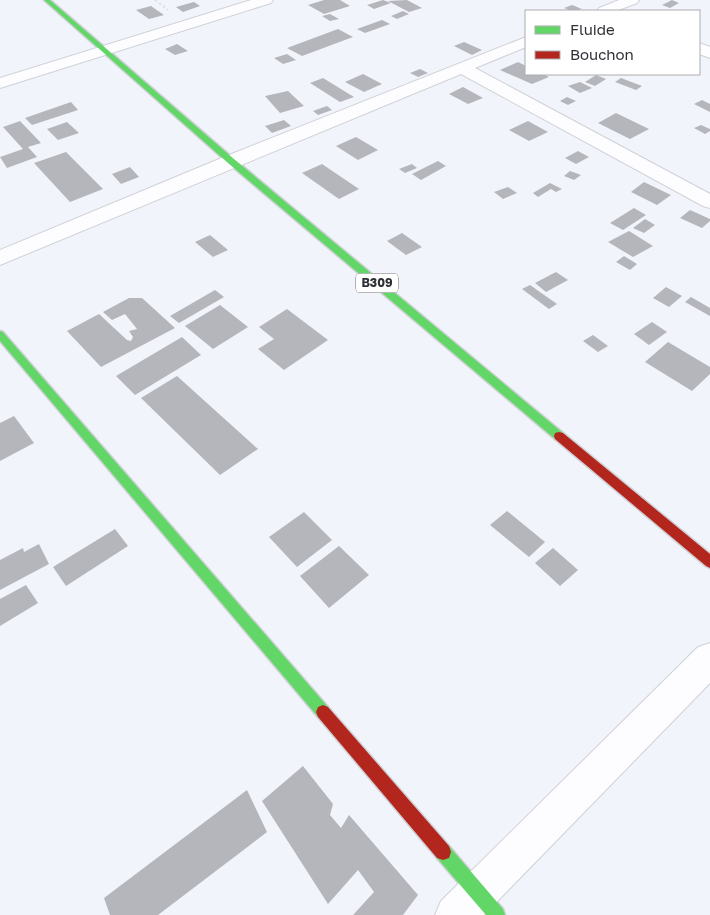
<svg xmlns="http://www.w3.org/2000/svg" width="710" height="915" viewBox="0 0 710 915" font-family="'Golos Text',sans-serif">
<rect width="100%" height="100%" fill="#f2f4fc"/>
<!-- building -->
<g fill="#b5b6bc">
<path d="M324 0H340L350 6 324 14 308 5Z"/>
<path d="M383 0 391 3 374 9 367 5Z"/>
<path d="M407 0 422 8 409 12 388 1Z"/>
<path d="M672 0 679 3 670 8 662 5Z"/>
<path d="M194 2 200 6 183 12 176 7Z"/>
<path d="M572 5 582 9 572 11 564 8Z"/>
<path d="M151 6 164 15 149 19 136 10Z"/>
<path d="M403 11 409 14 397 19 391 16Z"/>
<path d="M330 14 339 19 330 21 322 16Z"/>
<path d="M382 20 390 24 365 33 357 29Z"/>
<path d="M338 29 353 37 302 56 287 48Z"/>
<path d="M464 42 482 50 472 55 454 46Z"/>
<path d="M177 44 188 51 175 55 165 49Z"/>
<path d="M287 54 296 60 283 64 274 58Z"/>
<path d="M518 62 526 66V74H543L549 77 532 84 500 70Z"/>
<path d="M420 69 428 73 418 77 410 73Z"/>
<path d="M363 74 382 84 364 92 345 82Z"/>
<path d="M596 75 606 79 595 86 585 82Z"/>
<path d="M323 78 354 97 340 102 310 83Z"/>
<path d="M621 78 642 86 636 90 615 82Z"/>
<path d="M580 82 592 88 580 93 568 86Z"/>
<path d="M463 87 483 98 468 104 449 94Z"/>
<path d="M288 91 304 106 280 113 265 96Z"/>
<path d="M567 97 576 101 568 105 560 101Z"/>
<path d="M702 100 710 104V112L694 104Z"/>
<path d="M71 102 78 110 32 125 25 118Z"/>
<path d="M327 106 332 110 318 115 313 111Z"/>
<path d="M616 113 649 129 630 139 598 123Z"/>
<path d="M284 120 291 126 272 133 265 126Z"/>
<path d="M20 121 41 143 28 147 37 157 7 168 0 157 23 149 3 127Z"/>
<path d="M528 121 548 132 529 141 509 130Z"/>
<path d="M67 122 79 133 58 140 47 129Z"/>
<path d="M701 125 710 129V131L705 134 694 128Z"/>
<path d="M356 137 378 150 358 160 336 146Z"/>
<path d="M578 151 589 157 576 164 565 158Z"/>
<path d="M66 152 103 189 70 202 34 163Z"/>
<path d="M438 161 446 166 421 180 412 174Z"/>
<path d="M322 164 359 189 339 199 302 173Z"/>
<path d="M412 164 417 168 405 173 399 169Z"/>
<path d="M130 167 139 177 121 184 112 174Z"/>
<path d="M570 171 581 175 574 180 564 176Z"/>
<path d="M644 182 671 195 657 205 631 192Z"/>
<path d="M550 183 562 189 556 192 551 189 538 197 533 193Z"/>
<path d="M508 187 517 193 503 199 494 192Z"/>
<path d="M634 208 646 215 623 230 610 223Z"/>
<path d="M690 210 710 219V221L702 228 680 218Z"/>
<path d="M645 219 655 225 644 233 633 228Z"/>
<path d="M629 231 653 246 633 257 608 242Z"/>
<path d="M402 233 422 247 406 255 387 241Z"/>
<path d="M210 235 228 250 213 257 195 242Z"/>
<path d="M624 256 637 264 630 270 616 262Z"/>
<path d="M556 272 568 280 546 292 535 283Z"/>
<path d="M530 285 557 304 549 309 522 289Z"/>
<path d="M666 287 682 296 669 307 653 298Z"/>
<path d="M215 290 224 297 179 323 170 316Z"/>
<path d="M691 297 710 308V316L685 302Z"/>
<path d="M129 298H142L175 328 101 367 67 331 99 314 127 340 131 341 133 337 129 331 137 329 125 314 112 320 103 312Z"/>
<path d="M220 305 248 327 213 349 185 326Z"/>
<path d="M287 309 328 340 284 370 258 349 274 339 259 327Z"/>
<path d="M652 322 667 332 649 345 634 334Z"/>
<path d="M593 335 608 346 598 352 583 341Z"/>
<path d="M182 337 201 355 135 395 116 376Z"/>
<path d="M668 342 710 367V374L692 391 645 362Z"/>
<path d="M177 376 258 449 220 475 141 398Z"/>
<path d="M14 416 34 443 0 461V423Z"/>
<path d="M507 511 545 542 529 557 490 525Z"/>
<path d="M304 512 332 540 297 567 269 537Z"/>
<path d="M115 529 128 546 66 586 53 567Z"/>
<path d="M39 544 49 564 0 590V560L23 548 24 552Z"/>
<path d="M339 546 369 575 329 608 300 576Z"/>
<path d="M553 548 578 570 560 586 535 563Z"/>
<path d="M26 585 38 603 0 626V599Z"/>
<path d="M303 766 333 804 330 815 341 828 349 815 418 895 403 915H353L374 892 358 870 328 904 262 801Z"/>
<path d="M247 790 267 832 158 915H110L104 898Z"/>
</g>
<g fill="none" stroke-linecap="round" stroke-linejoin="round">
<!-- street casing -->
<g stroke="#cfd1d7" stroke-width="2">
<g id="street">
<path d="M251 0H273L271 3 0 88V78Z"/>
<path d="M619 0H639L637 3 616 11H597L599 8Z"/>
<path d="M526 37V47L475 68 710 194V208L703 206 461 74 0 265V250L224 157Z"/>
<path d="M699 43 710 47V58L699 54Z"/>
<path d="M710 643V683L484 915H435L441 901 698 647Z"/>
</g>
</g>
<!-- fast casing -->
<g stroke="#cfd1d7" stroke-width="3">
<g id="fast">
<path d="M44 0H50L234 159 563 433 564 436 563 439H555L228 163Z"/>
<path d="M0 331 3 332 328 707 330 712 328 717 323 719 318 717 0 341Z"/>
<path d="M443 844 449 846 503 909 505 915H486L437 858 435 852 437 846Z"/>
</g>
</g>
<!-- jam casing -->
<g stroke="#cfd1d7" stroke-width="3">
<g id="jam">
<path d="M559 432 563 433 710 554V568L706 566 555 439 554 436 555 433Z"/>
<path d="M323 705 328 707 449 846 451 852 449 858 443 860 437 858 318 717 316 712 318 707Z"/>
</g>
</g>
<!-- path -->
<path stroke="#e1e1e3" stroke-width="2" stroke-dasharray="2.5 2.5" stroke-linecap="butt" d="M155 0 168 10"/>
<!-- street -->
<use href="#street" fill="#fdfdff" fill-rule="evenodd"/>
<!-- fast -->
<use href="#fast" fill="#63d668" fill-rule="evenodd"/>
<!-- jam -->
<use href="#jam" fill="#b3261e" fill-rule="evenodd"/>
</g>
<g text-anchor="middle" stroke-width="5" stroke-linejoin="round" paint-order="stroke">
<!-- shield labels -->
<rect fill="#fff" stroke="#6d6e72" stroke-width="1" x="356" y="273.5" width="42" height="19" rx="4"/>
<g font-size="12" font-weight="bold" fill="#2f3036">
<text x="377" y="287">B309</text>
</g>
</g>
<!-- legend -->
<rect x="525" y="10" width="175" height="65" fill="#ffffff" stroke="#acacaf"/>
<rect x="535" y="26" width="25" height="8" fill="#63d668" stroke="#acacaf"/>
<text x="570" y="35" font-size="15" fill="#2f3036">Fluide</text>
<rect x="535" y="51" width="25" height="8" fill="#b3261e" stroke="#acacaf"/>
<text x="570" y="60" font-size="15" fill="#2f3036">Bouchon</text>
</svg>
